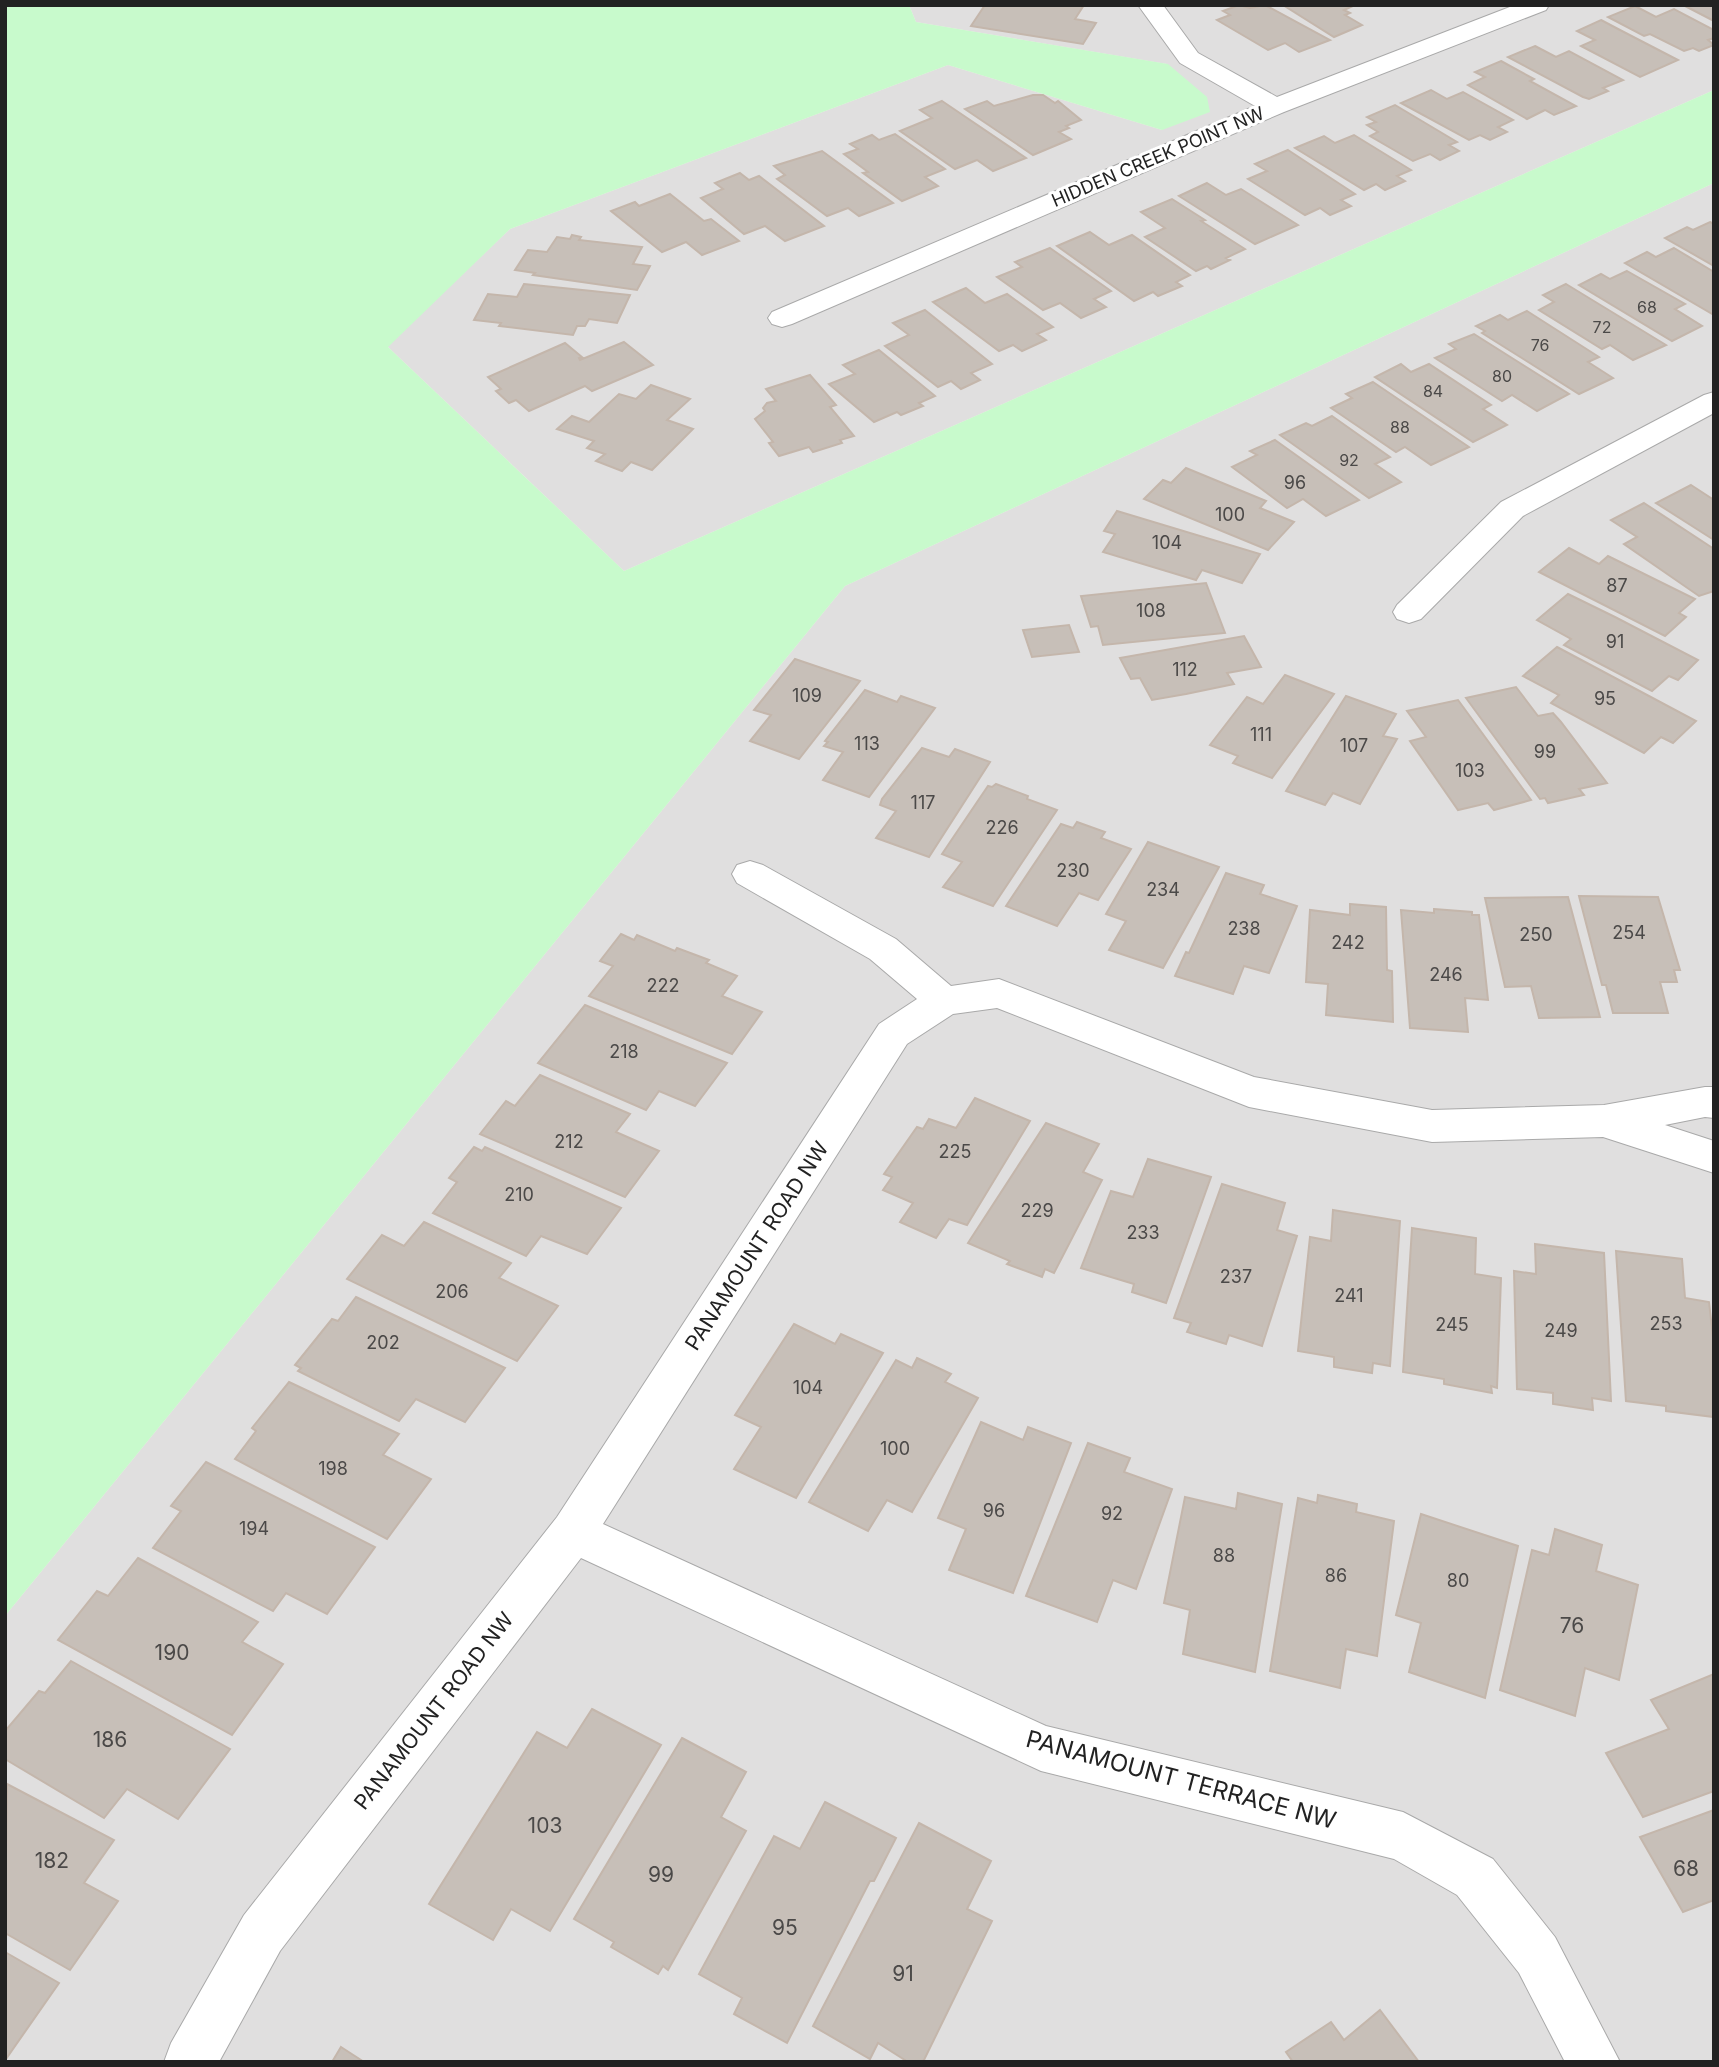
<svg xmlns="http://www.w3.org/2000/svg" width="1719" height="2067" viewBox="0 0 1719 2067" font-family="Inter,sans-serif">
<rect width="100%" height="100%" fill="#f2efe9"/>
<!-- residential -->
<g fill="#e0dfdf">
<path d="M909 5H1714V90L624 571 387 346 510 229 948 65 1162 130 1167 64 916 22Z"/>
<path d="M1714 183V2062H5V1616L845 586Z"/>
</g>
<!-- park -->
<path fill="#c8facc" d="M5 5H909L916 22 1168 64 1207 97 1210 112 1162 130 948 65 510 229 388 347 624 571 1714 90V183L845 586 5 1616Z"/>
<!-- building -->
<g fill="#c7bfb8" stroke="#c4b6ab" stroke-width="2">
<path d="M985 5H1084L1075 19 1096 23 1083 44 971 26Z"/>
<path d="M1239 5 1250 8 1265 5 1330 40 1299 52 1285 43 1268 50 1217 20 1230 15 1223 11Z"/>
<path d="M1283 5H1351L1353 6 1344 10 1350 13 1345 15 1362 25 1334 37Z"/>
<path d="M1692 5H1714V21L1687 7Z"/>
<path d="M1635 6 1656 17 1674 9 1714 30V38L1708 40 1714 45 1699 51 1693 48 1684 51 1650 34 1644 36 1608 17Z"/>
<path d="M1601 20 1620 30 1678 60 1640 77 1581 46 1595 40 1577 31Z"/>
<path d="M1535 46 1556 57 1569 51 1623 80 1603 88 1608 91 1589 99 1583 97 1508 57Z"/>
<path d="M1501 61 1534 79 1530 81 1576 106 1554 115 1545 110 1527 119 1468 85 1485 77 1475 72Z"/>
<path d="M1431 90 1447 99 1463 92 1513 120 1498 127 1507 132 1490 140 1480 135 1469 140 1401 103Z"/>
<path d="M1033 95H1043L1055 103 1058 101 1081 120 1066 126 1069 128 1059 132 1071 139 1033 155 965 109 987 101 994 106Z"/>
<path d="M942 101 1026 158 993 171 977 160 955 169 900 131 932 118 920 110Z"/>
<path d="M1395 105 1457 142 1449 145 1459 151 1440 160 1430 154 1413 161 1370 136 1378 132 1367 125 1376 122 1367 117Z"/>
<path d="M895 134 945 169 925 177 938 186 902 201 863 173 868 172 844 154 858 149 850 144 872 135 879 140Z"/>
<path d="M1354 135 1411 170 1397 176 1405 181 1385 190 1376 184 1364 190 1295 148 1324 136 1335 143Z"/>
<path d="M1288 150 1355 194 1341 200 1351 206 1330 215 1320 208 1305 215 1248 179 1267 171 1255 164Z"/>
<path d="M822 151 893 203 859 216 848 208 827 216 777 179 785 175 774 166Z"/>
<path d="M740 173 749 180 759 176 824 226 785 241 765 226 744 234 701 198 723 189 715 183Z"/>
<path d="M1207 183 1226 195 1241 189 1298 225 1255 244 1179 196Z"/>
<path d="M670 194 704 221 711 219 739 241 702 255 686 242 662 252 611 211 635 202 639 206Z"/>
<path d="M1172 199 1205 220 1201 221 1245 249 1226 258 1230 260 1211 269 1207 266 1196 271 1145 237 1165 228 1141 212Z"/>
<path d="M1710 222 1714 224V266L1665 238 1687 227 1693 230Z"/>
<path d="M1090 232 1109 245 1132 235 1190 275 1176 282 1182 286 1158 296 1153 292 1134 301 1057 246Z"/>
<path d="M572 235 581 237 579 240 642 247 633 264 650 266 637 290 533 275 535 273 515 270 528 250 547 252 557 237 570 239Z"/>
<path d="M1050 248 1111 291 1094 299 1106 307 1081 318 1060 303 1043 310 997 277 1022 267 1015 262Z"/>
<path d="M1674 248 1714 272V315L1625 263 1647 252 1656 257Z"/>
<path d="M1627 271 1685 304 1675 309 1702 326 1672 341 1579 285 1601 274 1610 279Z"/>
<path d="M524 284 592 291 630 295 617 323 589 319 585 326H577L573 335 499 326 501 323 474 320 488 294 517 297Z"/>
<path d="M1566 284 1666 345 1633 360 1610 345 1602 349 1539 310 1554 302 1543 295Z"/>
<path d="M966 288 985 303 1007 294 1053 327 1037 334 1046 340 1022 351 1013 345 999 351 933 302Z"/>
<path d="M925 310 992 364 971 373 980 380 961 389 951 381 938 387 885 346 909 335 893 323Z"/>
<path d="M1527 311 1599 357 1588 362 1613 378 1579 394 1482 333 1485 331 1476 326 1500 315 1508 320Z"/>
<path d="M1474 334 1569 394 1537 411 1512 395 1502 401 1435 358 1456 349 1449 344Z"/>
<path d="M624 342 653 365 592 391 585 386 529 411 516 400 509 403 496 391 501 389 488 377 565 343 582 357 579 358 580 360Z"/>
<path d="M879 350 935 396 919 403 923 406 901 415 897 412 874 422 829 384 855 374 843 365Z"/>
<path d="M1401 364 1411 372 1429 364 1491 405 1483 409 1507 425 1473 442 1375 377Z"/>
<path d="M810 375 836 405 830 407 854 436 840 440 842 443 813 452 809 447 779 456 769 443 773 442 755 419 765 411 763 408 767 403 776 401 766 389Z"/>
<path d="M1373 382 1469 447 1431 465 1405 447 1396 452 1331 408 1352 398 1346 394Z"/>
<path d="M651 385 690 399 667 420 693 429 652 470 631 462 622 471 596 461 605 454 587 448 594 441 557 429 572 416 589 422 619 394 636 399Z"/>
<path d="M1332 416 1390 457 1375 464 1401 482 1369 498 1280 435 1306 423 1312 426Z"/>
<path d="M1275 440 1359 500 1326 516 1303 499 1287 508 1232 467 1257 455 1250 451Z"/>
<path d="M1186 468 1266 501 1260 508 1294 522 1268 550 1144 499 1163 480 1171 483Z"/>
<path d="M1691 485 1714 500V540L1656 503Z"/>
<path d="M1644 503 1714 549V591L1699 596 1624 544 1637 537 1611 520Z"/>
<path d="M1117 511 1260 554 1242 583 1202 570 1196 580 1103 552 1115 534 1104 531Z"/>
<path d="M1569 548 1599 564 1608 556 1695 599 1679 613 1686 617 1665 636 1539 572Z"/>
<path d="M1206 583 1225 633 1103 645 1098 626 1091 627 1081 596Z"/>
<path d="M1568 594 1615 617 1698 660 1678 680 1669 676 1652 691 1564 645 1571 639 1537 620Z"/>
<path d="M1069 625 1079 652 1032 657 1023 630Z"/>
<path d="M1244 636 1261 667 1227 673 1234 684 1186 694 1152 700 1140 678 1131 679 1120 658Z"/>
<path d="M1557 647 1696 721 1673 743 1661 737 1644 753 1551 703 1559 695 1523 676Z"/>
<path d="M795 659 860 681 799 759 750 741 771 715 754 710Z"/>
<path d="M1285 675 1334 694 1272 778 1233 763 1238 756 1210 745 1247 697 1263 704Z"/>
<path d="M1516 687 1538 716 1553 713 1561 722 1607 783 1579 789 1584 795 1548 803 1545 798 1540 799 1466 698Z"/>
<path d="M865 690 897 702 901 696 935 708 869 797 823 780 843 752 824 746 828 742 825 741Z"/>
<path d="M1346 696 1396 714 1383 736 1397 739 1360 804 1333 793 1325 805 1286 791Z"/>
<path d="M1458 700 1531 800 1494 810 1488 803 1458 810 1410 741 1426 737 1407 711Z"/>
<path d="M922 748 949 757 955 749 990 762 929 857 876 838 896 811 880 805 882 799Z"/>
<path d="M996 784 1028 796 1027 799 1057 810 993 906 943 887 962 862 942 854 988 786 992 787Z"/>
<path d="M1077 822 1105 832 1101 838 1131 849 1098 900 1079 893 1057 926 1006 906 1061 824 1073 828Z"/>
<path d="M1148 842 1219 867 1163 968 1109 950 1126 921 1106 914Z"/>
<path d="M1226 873 1264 885 1260 894 1297 906 1269 973 1244 966 1233 994 1175 976 1186 952 1189 953Z"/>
<path d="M1579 896 1658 897 1680 970H1674L1677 982H1660L1668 1013H1613L1606 985H1602Z"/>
<path d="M1568 897 1600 1017 1539 1018 1531 986 1505 987 1485 898Z"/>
<path d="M1350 904 1386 907 1387 970 1392 971 1393 1022 1326 1015 1328 984 1306 982 1310 910 1350 915Z"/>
<path d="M1434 909 1472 912V915H1479L1488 1000 1465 998 1468 1032 1410 1028 1401 910 1434 913Z"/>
<path d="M621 934 634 940 637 935 675 951 677 948 709 960 706 963 737 976 722 996 762 1012 732 1054 589 996 613 966 600 961Z"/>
<path d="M585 1005 672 1041 727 1063 695 1106 659 1091 646 1110 538 1063Z"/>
<path d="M540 1075 630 1114 616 1132 659 1151 625 1197 480 1134 506 1101 515 1106Z"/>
<path d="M975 1098 1030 1121 967 1225 949 1219 936 1238 900 1222 913 1203 883 1190 892 1177 884 1174 917 1127 923 1129 929 1119 956 1128Z"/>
<path d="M1046 1123 1099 1144 1083 1172 1102 1180 1054 1273 1045 1269 1042 1277 1007 1264 1010 1261 968 1243Z"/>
<path d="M474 1147 482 1151 485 1147 621 1208 587 1254 541 1236 526 1256 433 1213 457 1182 449 1178Z"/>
<path d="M1148 1159 1211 1177 1166 1303 1132 1292 1134 1284 1081 1268 1111 1191 1133 1197Z"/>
<path d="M1222 1184 1285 1203 1277 1230 1297 1236 1262 1346 1229 1335 1226 1344 1187 1332 1191 1323 1174 1318Z"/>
<path d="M1333 1210 1400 1221 1390 1366 1373 1363 1372 1373 1334 1367V1357L1298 1351 1310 1237 1331 1241Z"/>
<path d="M424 1222 511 1263 499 1278 558 1306 517 1361 347 1279 382 1235 404 1246Z"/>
<path d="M1412 1228 1476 1238 1475 1274 1501 1278 1497 1388 1491 1386 1492 1393 1444 1384V1379L1403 1372Z"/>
<path d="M1535 1244 1604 1253 1611 1401 1592 1398 1593 1410 1553 1404V1393L1517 1389 1514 1271 1536 1274Z"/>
<path d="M1616 1251 1682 1259 1685 1298 1709 1302 1714 1346V1417L1666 1411V1406L1626 1401Z"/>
<path d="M356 1297 505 1368 465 1422 416 1399 399 1421 298 1371 301 1368 295 1365 332 1319 338 1321Z"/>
<path d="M794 1324 835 1344 841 1334 883 1353 796 1498 734 1469 761 1427 735 1415Z"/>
<path d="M917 1358 951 1374 945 1382 978 1398 912 1512 887 1500 868 1531 809 1502 896 1360 912 1368Z"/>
<path d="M289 1382 399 1434 383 1455 431 1479 387 1539 235 1459 256 1431 252 1428Z"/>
<path d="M981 1422 1023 1440 1028 1427 1071 1443 1013 1593 949 1570 966 1529 938 1518Z"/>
<path d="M1088 1443 1130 1458 1124 1472 1172 1489 1136 1589 1113 1580 1097 1622 1026 1596Z"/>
<path d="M206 1462 375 1547 327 1614 286 1593 273 1611 153 1548 181 1511 171 1506Z"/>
<path d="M1238 1493 1282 1504 1255 1672 1183 1654 1190 1610 1164 1603 1185 1497 1236 1509Z"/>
<path d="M1318 1495 1357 1504 1356 1512 1394 1521 1377 1656 1346 1649 1340 1688 1270 1671 1298 1498 1317 1503Z"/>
<path d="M1421 1514 1518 1546 1485 1698 1409 1672 1421 1623 1396 1615Z"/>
<path d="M1555 1529 1602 1545 1596 1571 1638 1585 1619 1680 1585 1668 1575 1716 1500 1690 1532 1550 1549 1555Z"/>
<path d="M138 1558 258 1622 242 1642 283 1664 232 1735 58 1640 97 1591 108 1596Z"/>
<path d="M71 1661 230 1749 178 1819 127 1789 104 1818 5 1759V1731L39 1691 45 1693Z"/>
<path d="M1714 1674V1791L1643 1817 1606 1753 1669 1729 1651 1700Z"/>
<path d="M592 1709 661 1745 550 1931 511 1909 493 1940 429 1904 537 1732 567 1748Z"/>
<path d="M682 1738 746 1772 721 1817 746 1831 668 1970 663 1966 658 1974 611 1947 614 1942 574 1919Z"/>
<path d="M7 1784 114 1840 84 1883 118 1901 70 1970 5 1933Z"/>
<path d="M825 1802 896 1838 874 1881H870L787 2043 734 2014 742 1998 699 1974 774 1836 800 1849Z"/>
<path d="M1714 1810V1900L1683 1912 1640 1837Z"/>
<path d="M919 1823 991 1861 967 1909 992 1921 923 2062H908L878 2043 870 2059 813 2026Z"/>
<path d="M5 1952 59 1983 6 2059H5Z"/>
<path d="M1380 2010 1419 2062H1293L1286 2052 1331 2022 1344 2040Z"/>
<path d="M341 2047 364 2062H332Z"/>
</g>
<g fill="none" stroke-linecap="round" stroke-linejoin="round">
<!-- minor casing -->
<g stroke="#a9a9a9" stroke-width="2">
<g id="minor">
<path d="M1138 5H1163L1198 53 1277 97 1515 5H1549L1546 10 1284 112 792 324 782 327 772 324 768 318 772 312 1255 106 1180 63Z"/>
<path d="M1714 392V413L1523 516 1421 619 1409 623 1397 619 1393 612 1397 605 1501 502 1704 395Z"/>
<path d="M750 861 763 865 896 939 951 986 999 979 1254 1077 1432 1110 1604 1105 1705 1087H1714V1118L1705 1117 1665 1125 1714 1141V1173L1603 1137 1432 1142 1249 1107 997 1008 953 1014 907 1044 603 1524 1046 1726 1403 1812 1493 1859 1555 1937 1620 2062H1565L1519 1973 1457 1895 1394 1859 1041 1771 581 1558 280 1951 219 2062H164L171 2043 244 1915 557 1517 879 1024 917 999 870 959 737 883 732 874 737 865Z"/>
</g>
</g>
<!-- minor -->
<use href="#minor" fill="#fff" fill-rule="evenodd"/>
</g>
<g text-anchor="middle" stroke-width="6" stroke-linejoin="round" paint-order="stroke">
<!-- far-number labels -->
<g font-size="16" fill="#4b4948">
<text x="1647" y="313">68</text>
<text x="1602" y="333">72</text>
<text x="1540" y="351">76</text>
<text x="1502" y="382">80</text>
<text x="1433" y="397">84</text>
<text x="1400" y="433">88</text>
<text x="1349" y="466">92</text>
</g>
<!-- far-street labels -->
<g font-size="18" fill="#222" stroke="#fff">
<text transform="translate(1158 157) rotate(-23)" y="6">HIDDEN CREEK POINT NW</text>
</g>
<!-- number labels -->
<g font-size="18" fill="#4b4948">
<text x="1295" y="489">96</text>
<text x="1230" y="521">100</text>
<text x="1167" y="549">104</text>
<text x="1617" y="592">87</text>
<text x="1151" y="617">108</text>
<text x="1615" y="648">91</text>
<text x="1185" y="676">112</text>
<text x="807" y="702">109</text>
<text x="1605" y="705">95</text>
<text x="1261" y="741">111</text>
<text x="867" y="750">113</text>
<text x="1354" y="752">107</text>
<text x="1545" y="758">99</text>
<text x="1470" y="777">103</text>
<text x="923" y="809">117</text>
<text x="1002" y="834">226</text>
<text x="1073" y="877">230</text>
<text x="1163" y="896">234</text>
<text x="1244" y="935">238</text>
<text x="1629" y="939">254</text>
<text x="1536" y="941">250</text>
<text x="1348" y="949">242</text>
<text x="1446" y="981">246</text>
<text x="663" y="992">222</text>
<text x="624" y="1058">218</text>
<text x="569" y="1148">212</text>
<text x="955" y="1158">225</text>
<text x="519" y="1201">210</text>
<text x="1037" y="1217">229</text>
<text x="1143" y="1239">233</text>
<text x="1236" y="1283">237</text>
<text x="452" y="1298">206</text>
<text x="1349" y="1302">241</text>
<text x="1666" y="1330">253</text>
<text x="1452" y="1331">245</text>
<text x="1561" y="1337">249</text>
<text x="383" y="1349">202</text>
<text x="808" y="1394">104</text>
<text x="895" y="1455">100</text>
<text x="333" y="1475">198</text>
<text x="994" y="1517">96</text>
<text x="1112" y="1520">92</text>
<text x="254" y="1535">194</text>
<text x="1224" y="1562">88</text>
<text x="1336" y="1582">86</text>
<text x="1458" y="1587">80</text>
</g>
<!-- street labels -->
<g font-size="21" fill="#222" stroke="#fff">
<text transform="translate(757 1246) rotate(-57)" y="7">PANAMOUNT ROAD NW</text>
<text transform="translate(434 1711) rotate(-52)" y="7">PANAMOUNT ROAD NW</text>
</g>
<!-- near-number labels -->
<g font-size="21" fill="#4b4948">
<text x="1572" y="1633">76</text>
<text x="172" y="1660">190</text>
<text x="110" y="1747">186</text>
<text x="545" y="1833">103</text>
<text x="52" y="1868">182</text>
<text x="1686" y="1876">68</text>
<text x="661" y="1882">99</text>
<text x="785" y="1935">95</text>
<text x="903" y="1981">91</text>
</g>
<!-- near-street labels -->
<g font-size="24" fill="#222" stroke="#fff">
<text transform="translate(1181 1780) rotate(15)" y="8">PANAMOUNT TERRACE NW</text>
</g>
</g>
<!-- border -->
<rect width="1719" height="2067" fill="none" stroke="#222222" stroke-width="14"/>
</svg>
